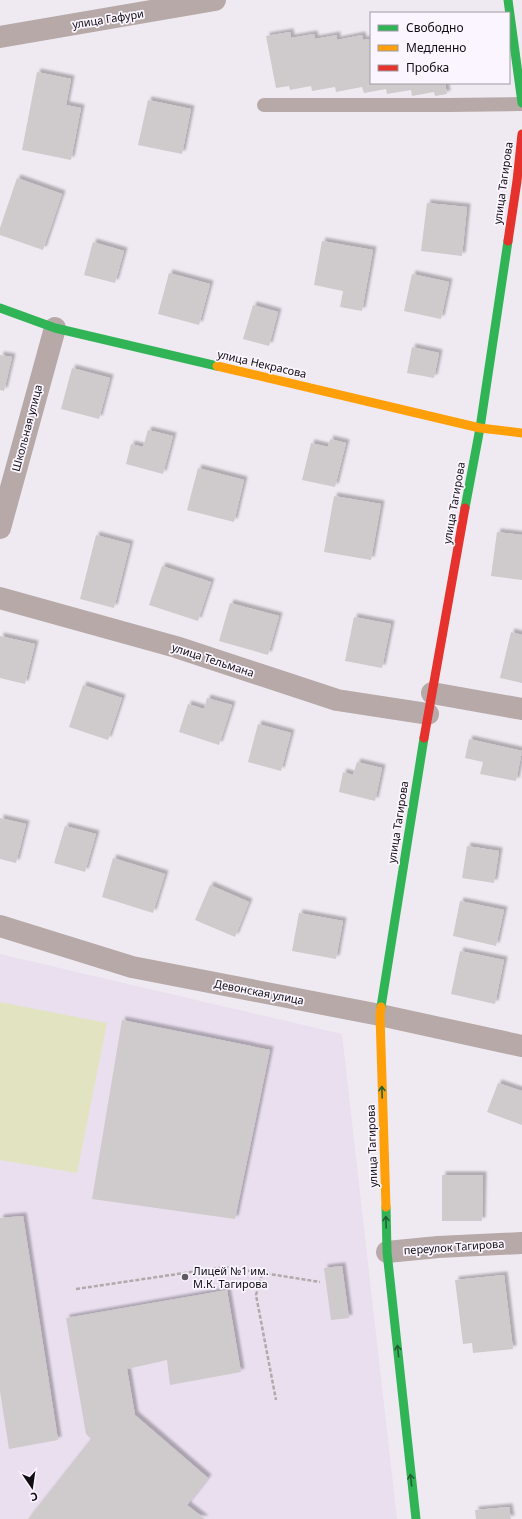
<svg xmlns="http://www.w3.org/2000/svg" width="522" height="1519" viewBox="0 0 522 1519" font-family="'Noto Sans',sans-serif">
<defs>
<filter id="shadow"><feDropShadow dx="3.5" dy="-3.5" stdDeviation="1" flood-color="#0004"/></filter>
</defs>
<rect width="100%" height="100%" fill="#efeaf2"/>
<!-- built -->
<path fill="#e9dfef" d="M0 954 342 1034 397 1519H0Z"/>
<!-- green -->
<path fill="#e2e3c1" d="M0 1002 107 1023 77 1173 0 1160Z"/>
<!-- building -->
<g fill="#cfcacb" filter="url(#shadow)">
<path d="M290 32 291 38 314 34 315 39 337 35V40L362 35 363 40 371 39V83H445L447 94 435 96 434 92 412 96 411 90 387 94 386 89 364 93 362 87 336 92 335 87 312 91 311 86 290 90 289 86 276 88 266 36Z"/>
<path d="M37 72 71 79 66 105 81 108 71 160 22 150Z"/>
<path d="M148 100 191 109 182 154 138 145Z"/>
<path d="M17 178 62 194 43 250 0 235V228Z"/>
<path d="M427 203 467 207 462 256 421 251Z"/>
<path d="M322 241 373 250 362 311 340 307 343 291 314 285Z"/>
<path d="M93 242 124 251 115 283 84 275Z"/>
<path d="M169 273 210 284 199 325 158 314Z"/>
<path d="M412 274 449 282 441 319 404 311Z"/>
<path d="M253 305 278 312 269 346 243 339Z"/>
<path d="M412 347 439 353 434 378 407 373Z"/>
<path d="M0 355 12 357 4 391 0 390Z"/>
<path d="M72 368 110 378 99 419 61 409Z"/>
<path d="M148 430 173 436 163 474 126 464 131 444 143 447Z"/>
<path d="M330 439 346 443 335 487 302 480 311 443 328 447Z"/>
<path d="M198 468 244 480 234 522 187 510Z"/>
<path d="M334 496 381 504 371 560 324 552Z"/>
<path d="M497 532 522 535V580L491 576Z"/>
<path d="M96 535 130 544 114 608 80 599Z"/>
<path d="M162 566 211 582 198 621 149 605Z"/>
<path d="M230 603 279 616 268 655 219 641Z"/>
<path d="M354 617 391 624 382 668 345 661Z"/>
<path d="M511 632 522 635V683L500 678Z"/>
<path d="M0 636 35 644 25 684 0 678Z"/>
<path d="M83 685 122 698 108 740 69 727Z"/>
<path d="M207 698 232 705 219 745 179 732 188 704 204 709Z"/>
<path d="M258 724 291 733 281 771 248 762Z"/>
<path d="M469 739 522 751 516 781 480 774 483 762 465 758Z"/>
<path d="M357 762 382 768 375 801 339 792 343 772 353 775Z"/>
<path d="M0 818 26 824 16 863 0 859Z"/>
<path d="M65 826 96 834 85 872 54 863Z"/>
<path d="M467 846 499 851 494 883 462 878Z"/>
<path d="M113 858 165 874 153 913 102 897Z"/>
<path d="M210 885 249 902 235 937 195 920Z"/>
<path d="M460 901 504 910 496 946 453 936Z"/>
<path d="M299 913 343 921 336 959 292 951Z"/>
<path d="M460 951 504 960 495 1004 451 994Z"/>
<path d="M122 1020 270 1050 235 1219 92 1199Z"/>
<path d="M498 1083 522 1091V1125L487 1112Z"/>
<path d="M442 1175H483L482 1221H442Z"/>
<path d="M23 1216 58 1440 9 1449 0 1391V1218Z"/>
<path d="M342 1266 349 1318 331 1320 324 1268Z"/>
<path d="M504 1275 513 1349 473 1353 472 1343 463 1344 455 1280Z"/>
<path d="M227 1290 241 1372 170 1385 167 1360 127 1369 135 1415 208 1478 187 1505 205 1519H28L91 1439 86 1434 66 1318Z"/>
<path d="M509 1507 511 1519H476L475 1510Z"/>
</g>
<g fill="none" stroke-linecap="round" stroke-linejoin="round">
<!-- path -->
<g stroke="#b1a9aa" stroke-width="2.5" stroke-dasharray="4 2" stroke-linecap="butt">
<path d="M262 1274 256 1295 276 1400"/>
<path d="M76 1289 225 1267 320 1282"/>
</g>
<!-- lane -->
<path stroke="#b6a9a8" stroke-width="14" d="M264 105H448L522 104"/>
<!-- street -->
<g stroke="#b6a9a8" stroke-width="22">
<path d="M0 37 215 0"/>
<path d="M0 528 55 328"/>
<path d="M0 598 176 647 337 700 428 714"/>
<path d="M432 693 522 709"/>
<path d="M0 926 132 967 380 1015 522 1046"/>
<path d="M387 1252 438 1247 522 1243"/>
</g>
<!-- fast -->
<g stroke="#30b455" stroke-width="9">
<path d="M508 0 522 103"/>
<path d="M0 308 55 328 217 366"/>
<path d="M465 508 480 428 508 241"/>
<path d="M381 1007 424 738"/>
<path d="M386 1207 387 1252 416 1519"/>
</g>
<!-- slow -->
<g stroke="#ff9f0a" stroke-width="9">
<path d="M217 366 480 428 522 433"/>
<path d="M381 1007 380 1015 386 1207"/>
</g>
<!-- jam -->
<g stroke="#e5322d" stroke-width="9">
<path d="M508 241 517 181 522 134"/>
<path d="M424 738 465 508"/>
</g>
</g>
<!-- one-way arrows -->
<defs><path id="oneway-shaft" d="M-6 0H5M1.5-3L5.5 0L1.5 3" fill="none" stroke-width="1.6" stroke-linecap="round" stroke-linejoin="round"/></defs>
<g stroke="#206134">
<use href="#oneway-shaft" transform="translate(382 1092) rotate(-92)"/>
<use href="#oneway-shaft" transform="translate(386 1222) rotate(-92)"/>
<use href="#oneway-shaft" transform="translate(398 1351) rotate(-96)"/>
<use href="#oneway-shaft" transform="translate(411 1480) rotate(-96)"/>
</g>
<!-- markers -->
<circle fill="#5f5b61" stroke="#fbf5ff" stroke-width="1.5" cx="185" cy="1277" r="4"/>
<g text-anchor="middle" stroke-width="3.5" stroke-linejoin="round" paint-order="stroke">
<!-- street labels -->
<g font-size="11" fill="#110e13" stroke="#fbf5ff">
<text transform="translate(108 19) rotate(-9)" y="4">улица Гафури</text>
<text transform="translate(503 183) rotate(-82)" y="4">улица Тагирова</text>
<text transform="translate(262 364) rotate(13)" y="4">улица Некрасова</text>
<text transform="translate(27 428) rotate(-75)" y="4">Школьная улица</text>
<text transform="translate(454 503) rotate(-80)" y="4">улица Тагирова</text>
<text transform="translate(213 660) rotate(18)" y="4">улица Тельмана</text>
<text transform="translate(398 822) rotate(-81)" y="4">улица Тагирова</text>
<text transform="translate(259 992) rotate(11)" y="4">Девонская улица</text>
<text transform="translate(372 1146) rotate(-92)" y="4">улица Тагирова</text>
<text transform="translate(454 1247) rotate(-4)" y="4">переулок Тагирова</text>
</g>
<!-- poi labels -->
<g font-size="11" fill="#110e13" stroke="#fbf5ff" text-anchor="start">
<text x="193" y="1275">Лицей №1 им.<tspan x="193" dy="13">М.К. Тагирова</tspan></text>
</g>
</g>
<!-- legend -->
<rect x="370" y="12" width="140" height="72" fill="#fbf5ff" stroke="#9d99a1"/>
<rect x="378" y="25" width="20" height="6" fill="#30b455" stroke="#9d99a1"/>
<text x="406" y="32" font-size="12" fill="#110e13">Свободно</text>
<rect x="378" y="45" width="20" height="6" fill="#ff9f0a" stroke="#9d99a1"/>
<text x="406" y="52" font-size="12" fill="#110e13">Медленно</text>
<rect x="378" y="65" width="20" height="6" fill="#e5322d" stroke="#9d99a1"/>
<text x="406" y="72" font-size="12" fill="#110e13">Пробка</text>
<!-- north arrow -->
<g transform="translate(32 1487) rotate(167)" stroke="#fbf5ff" stroke-width="3" paint-order="stroke">
<path d="M0-3L7 15L0 10L-7 15Z" fill="#110e13"/>
<text y="-6" font-size="11" font-weight="bold" text-anchor="middle" fill="#110e13">С</text>
</g>
</svg>
